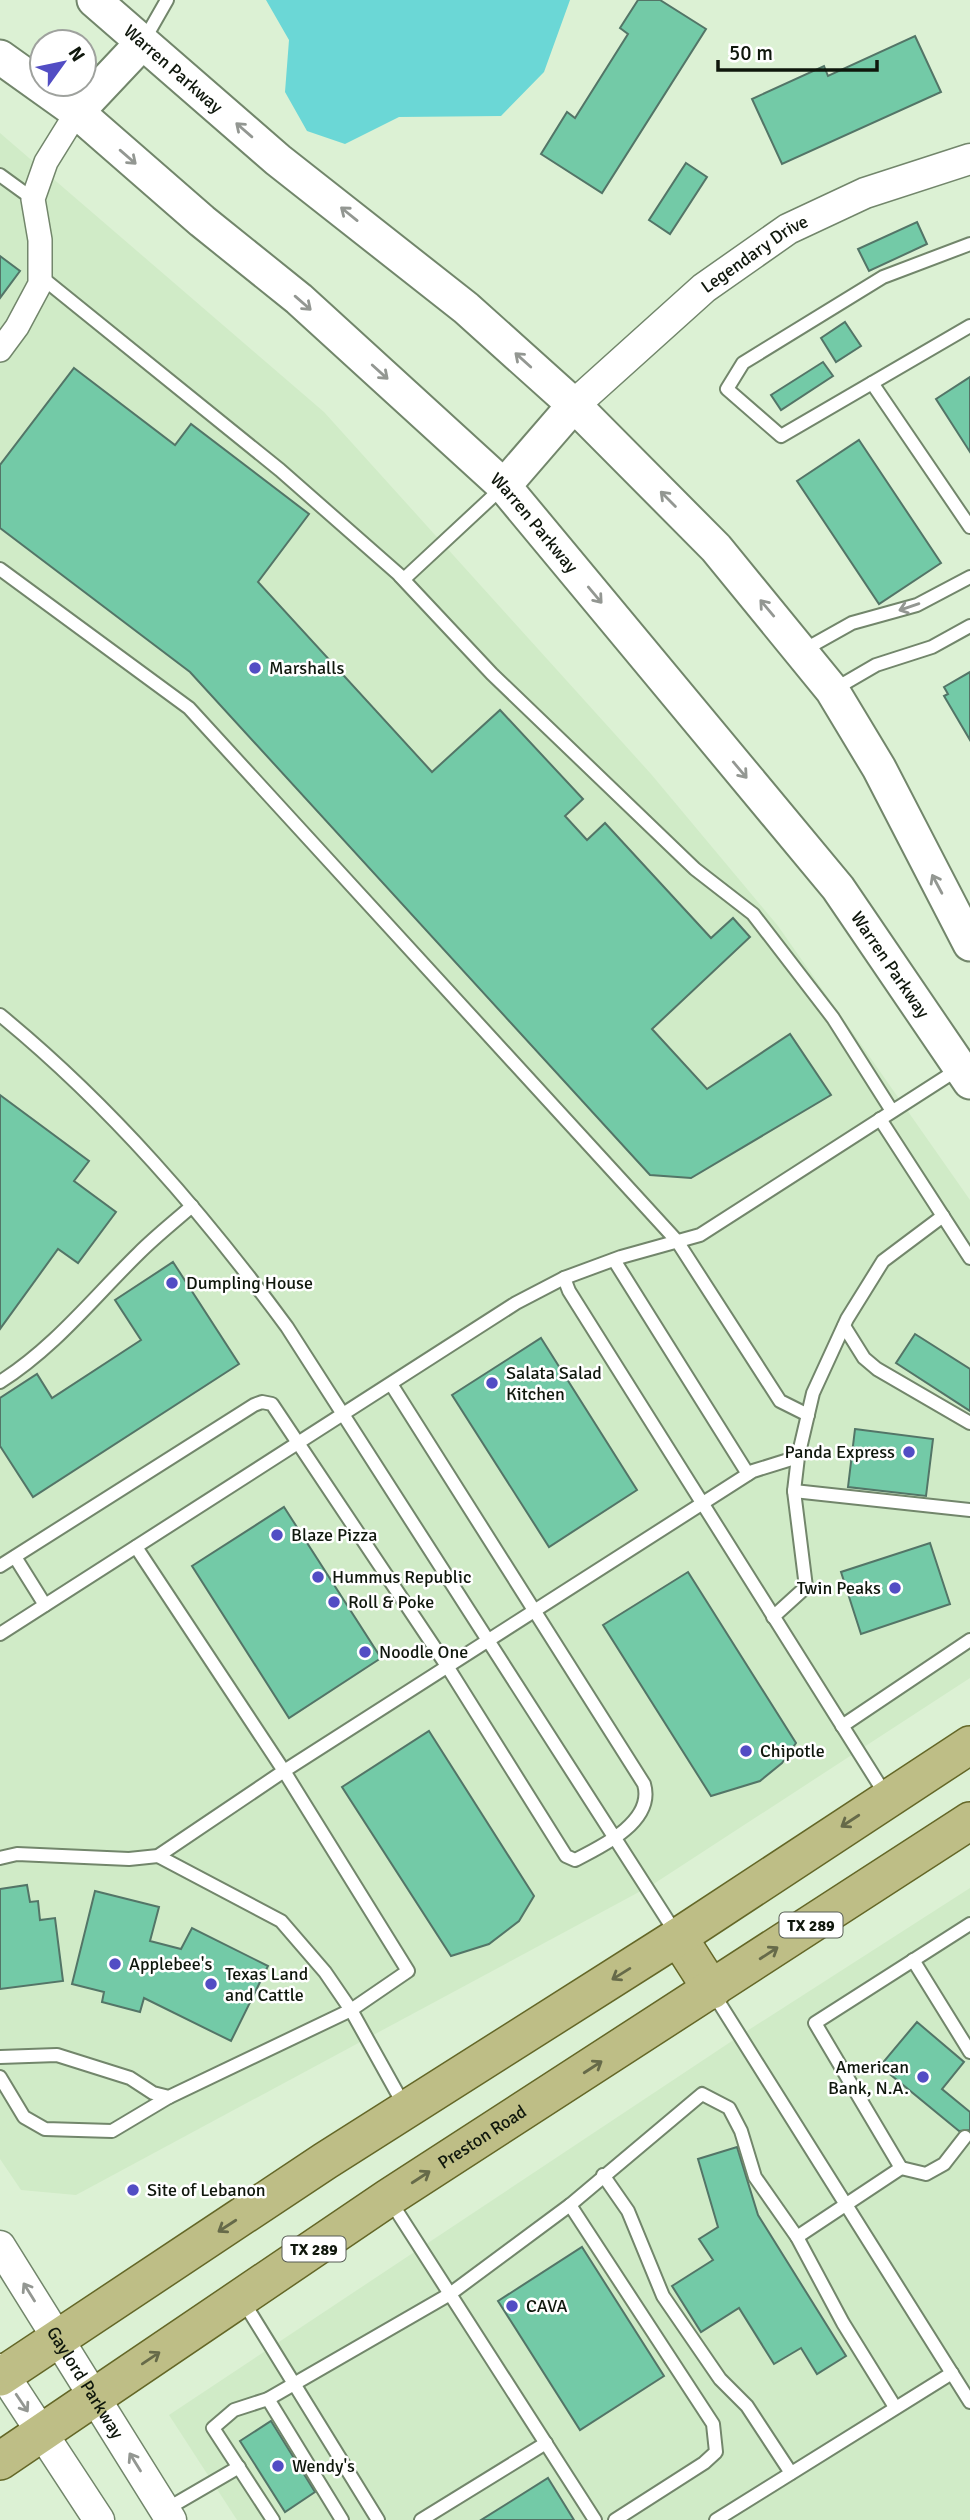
<svg xmlns="http://www.w3.org/2000/svg" width="970" height="2520" viewBox="0 0 970 2520" font-family="Signika,sans-serif">
<rect width="100%" height="100%" fill="#dcf1d4"/>
<!-- built -->
<g fill="#d0ebc7">
<path d="M0 133 324 412 651 774 778 926 970 1200V1678L652 1885 76 2195 21 2190 0 2159Z"/>
<path d="M970 1888V2520H237L169 2415 747 2031Z"/>
</g>
<!-- water -->
<path fill="#6bd7d6" d="M266 0H570L544 72 501 116 399 117 345 144 307 131 285 92 289 40Z"/>
<!-- building -->
<g fill="#73caa7" stroke="#537567" stroke-width="2">
<path d="M638 0H660L706 29 602 193 541 154 567 112 575 118 628 34 620 28Z"/>
<path d="M915 36 941 92 782 164 752 99 824 66 828 76Z"/>
<path d="M686 163 707 177 670 234 649 220Z"/>
<path d="M917 222 927 244 869 271 858 249Z"/>
<path d="M0 256 20 271 0 298Z"/>
<path d="M845 322 861 346 836 362 821 338Z"/>
<path d="M823 362 833 376 781 410 771 395Z"/>
<path d="M74 368 175 445 191 424 309 514 258 582 432 772 500 710 583 799 565 816 587 840 605 823 711 938 733 918 750 937 652 1029 707 1089 790 1034 831 1095 691 1178 650 1175 190 672 0 528V465Z"/>
<path d="M970 377V452L936 399Z"/>
<path d="M859 440 941 563 879 604 797 481Z"/>
<path d="M970 672V740L944 696 948 694 944 687Z"/>
<path d="M0 1095 89 1161 74 1181 116 1212 78 1263 58 1249 0 1329Z"/>
<path d="M173 1262 239 1364 33 1497 0 1446V1398L37 1374 52 1398 141 1340 115 1300Z"/>
<path d="M915 1334 970 1369V1411L896 1363Z"/>
<path d="M541 1338 637 1490 549 1547 452 1395Z"/>
<path d="M855 1429 933 1439 926 1496 848 1487Z"/>
<path d="M284 1507 381 1658 289 1718 192 1566Z"/>
<path d="M930 1543 950 1604 861 1634 841 1572Z"/>
<path d="M688 1572 796 1743 782 1763 760 1781 711 1796 603 1625Z"/>
<path d="M429 1731 534 1896 519 1921 489 1944 451 1956 342 1787Z"/>
<path d="M27 1885 30 1902 38 1901 40 1920 55 1918 63 1981 0 1989V1889Z"/>
<path d="M95 1891 159 1907 150 1941 181 1949 192 1928 268 1966 231 2041 144 1998 140 2012 102 2002 104 1992 72 1984Z"/>
<path d="M917 2022 964 2062 942 2089 970 2112V2130L959 2131 880 2066Z"/>
<path d="M737 2147 758 2215 846 2356 817 2374 801 2348 774 2364 739 2308 701 2332 672 2286 713 2260 699 2239 718 2227 698 2159Z"/>
<path d="M582 2247 664 2376 580 2430 498 2301Z"/>
<path d="M271 2421 315 2492 285 2512 240 2441Z"/>
<path d="M548 2478 574 2520H481Z"/>
</g>
<g fill="none" stroke-linecap="round" stroke-linejoin="round">
<!-- service casing -->
<g stroke="#72866b" stroke-width="16">
<g id="service">
<path d="M143 42 167 0"/>
<path d="M0 175 33 199"/>
<path d="M970 244 883 277 743 363 727 389 781 436 970 326"/>
<path d="M40 276 280 470 404 579 504 486"/>
<path d="M872 383 970 527"/>
<path d="M0 569 189 708 677 1241 780 1401 808 1415"/>
<path d="M400 576 492 674 695 869 753 914 833 1018 892 1111"/>
<path d="M802 651 852 623 917 605 970 577"/>
<path d="M833 690 876 665 932 647 970 626"/>
<path d="M0 1015C110 1105 203 1213 287 1327L677 1935"/>
<path d="M880 1119 970 1258"/>
<path d="M614 1260 748 1474"/>
<path d="M564 1278 569 1291 887 1797"/>
<path d="M844 1326 864 1358 877 1369 970 1423"/>
<path d="M0 1382C55 1347 93 1298 139 1253 156 1236 174 1222 192 1206"/>
<path d="M794 1491 970 1510"/>
<path d="M136 1547 284 1771 408 1971 351 2010 325 1972 281 1921 158 1856"/>
<path d="M15 1557 45 1605"/>
<path d="M0 1566 254 1405 262 1402 272 1404 447 1666 566 1856 575 1860C603 1846 655 1821 644 1784L391 1384"/>
<path d="M773 1617 806 1587 794 1491 798 1457"/>
<path d="M0 1634 516 1303 564 1278 621 1257 700 1235 960 1068"/>
<path d="M842 1726 970 1640"/>
<path d="M0 1858 17 1854 129 1859 158 1856 284 1771 753 1471 798 1457 813 1393 847 1319 883 1261 943 1216"/>
<path d="M913 1960 970 2052"/>
<path d="M713 1993 970 2402"/>
<path d="M0 2057 57 2055 130 2078 153 2093 169 2097 351 2010 405 2107"/>
<path d="M0 2077 24 2117 45 2129 112 2131 169 2097"/>
<path d="M901 2168 926 2174 944 2164 965 2137"/>
<path d="M603 2175 628 2211 663 2296 720 2379 747 2406 791 2473"/>
<path d="M389 2199 595 2520"/>
<path d="M570 2205 713 2424 716 2452 704 2463 615 2520"/>
<path d="M797 2237 901 2168 815 2023 970 1924"/>
<path d="M243 2301 378 2520"/>
<path d="M268 2399 342 2520"/>
<path d="M165 2510 239 2467"/>
<path d="M273 2520 213 2428 234 2410 268 2399 450 2294 570 2205 702 2094 729 2108 741 2131 755 2177 797 2237 843 2323 895 2407"/>
<path d="M421 2520 546 2443"/>
<path d="M716 2520 952 2373"/>
</g>
</g>
<!-- minor casing -->
<g stroke="#72866b" stroke-width="26">
<path id="minor" d="M0 350 17 327 40 284V240L33 199 46 162 77 112"/>
</g>
<!-- tertiary casing -->
<g stroke="#72866b" stroke-width="33">
<g id="tertiary">
<path id="s1" d="M574 405 704 288 788 229 865 193 970 159"/>
<path id="s2" d="M0 2246 171 2520"/>
<path d="M0 2369 99 2520"/>
</g>
</g>
<!-- secondary casing -->
<g stroke="#72866b" stroke-width="37">
<g id="secondary">
<path id="s3" d="M94 0 278 160 466 308 574 405 716 548 832 690 879 768 970 944"/>
<path id="s4" d="M0 57 77 112 202 221 299 299 504 486 838 888 970 1082"/>
<path d="M77 112 142 43"/>
<path d="M504 486 574 405"/>
</g>
</g>
<!-- primary casing -->
<g stroke="#646727" stroke-width="40">
<g id="primary">
<path d="M678 1937 712 1990"/>
<path d="M0 2377 325 2161 678 1937 970 1745"/>
<path id="s5" d="M0 2461 388 2198 970 1821"/>
</g>
</g>
<!-- service -->
<use href="#service" stroke="#fff" stroke-width="12"/>
<!-- minor -->
<use href="#minor" stroke="#fff" stroke-width="23"/>
<!-- tertiary -->
<use href="#tertiary" stroke="#fff" stroke-width="30"/>
<!-- secondary -->
<use href="#secondary" stroke="#fff" stroke-width="33"/>
<!-- primary -->
<use href="#primary" stroke="#bebe86" stroke-width="37"/>
</g>
<!-- one-way arrows -->
<defs><path id="oneway-shaft" d="M-6 0H5M1.5-3L5.5 0L1.5 3" fill="none" stroke-width="1.6" stroke-linecap="round" stroke-linejoin="round" transform="scale(1.75)"/></defs>
<g stroke="#939792">
<use href="#oneway-shaft" transform="translate(244 130) rotate(-139)"/>
<use href="#oneway-shaft" transform="translate(128 157) rotate(41)"/>
<use href="#oneway-shaft" transform="translate(349 214) rotate(-141)"/>
<use href="#oneway-shaft" transform="translate(303 303) rotate(41)"/>
<use href="#oneway-shaft" transform="translate(523 360) rotate(-138)"/>
<use href="#oneway-shaft" transform="translate(380 372) rotate(42)"/>
<use href="#oneway-shaft" transform="translate(668 499) rotate(-135)"/>
<use href="#oneway-shaft" transform="translate(595 595) rotate(50)"/>
<use href="#oneway-shaft" transform="translate(909 607) rotate(161)"/>
<use href="#oneway-shaft" transform="translate(767 608) rotate(-130)"/>
<use href="#oneway-shaft" transform="translate(740 770) rotate(50)"/>
<use href="#oneway-shaft" transform="translate(937 884) rotate(-118)"/>
<use href="#oneway-shaft" transform="translate(29 2292) rotate(-122)"/>
<use href="#oneway-shaft" transform="translate(22 2403) rotate(56)"/>
<use href="#oneway-shaft" transform="translate(135 2462) rotate(-122)"/>
</g>
<g stroke="#666a49">
<use href="#oneway-shaft" transform="translate(850 1821) rotate(147)"/>
<use href="#oneway-shaft" transform="translate(769 1953) rotate(-33)"/>
<use href="#oneway-shaft" transform="translate(621 1974) rotate(148)"/>
<use href="#oneway-shaft" transform="translate(593 2067) rotate(-33)"/>
<use href="#oneway-shaft" transform="translate(421 2177) rotate(-33)"/>
<use href="#oneway-shaft" transform="translate(227 2226) rotate(147)"/>
<use href="#oneway-shaft" transform="translate(151 2358) rotate(-34)"/>
</g>
<!-- markers -->
<g fill="#524dc4" stroke="#fff" stroke-width="2.5">
<circle cx="255" cy="668" r="7"/>
<circle cx="172" cy="1283" r="7"/>
<circle cx="492" cy="1383" r="7"/>
<circle cx="909" cy="1452" r="7"/>
<circle cx="277" cy="1535" r="7"/>
<circle cx="318" cy="1577" r="7"/>
<circle cx="895" cy="1588" r="7"/>
<circle cx="334" cy="1602" r="7"/>
<circle cx="365" cy="1652" r="7"/>
<circle cx="746" cy="1751" r="7"/>
<circle cx="115" cy="1964" r="7"/>
<circle cx="211" cy="1984" r="7"/>
<circle cx="923" cy="2077" r="7"/>
<circle cx="133" cy="2190" r="7"/>
<circle cx="512" cy="2306" r="7"/>
<circle cx="278" cy="2466" r="7"/>
</g>
<g text-anchor="middle" stroke-width="5" stroke-linejoin="round" paint-order="stroke">
<!-- shield labels -->
<g fill="#fff" stroke="#575d55" stroke-width="2">
<rect x="779.5" y="1912.5" width="63" height="25" rx="5"/>
<rect x="282.5" y="2236.5" width="63" height="25" rx="5"/>
</g>
<g font-size="16" font-weight="bold" fill="#0f170c">
<text x="811" y="1931">TX 289</text>
<text x="314" y="2255">TX 289</text>
</g>
<!-- street labels -->
<g font-size="18" fill="#0f170c" stroke="#fff">
<text dy="6" stroke="none"><textPath href="#s3" startOffset="105">Warren Parkway</textPath></text>
<text dy="6" stroke="none"><textPath href="#s1" startOffset="236">Legendary Drive</textPath></text>
<text dy="6" stroke="none"><textPath href="#s4" startOffset="710">Warren Parkway</textPath></text>
<text dy="6" stroke="none"><textPath href="#s4" startOffset="1278">Warren Parkway</textPath></text>
<text dy="6" stroke="none"><textPath href="#s5" startOffset="581">Preston Road</textPath></text>
<text dy="6" stroke="none"><textPath href="#s2" startOffset="161">Gaylord Parkway</textPath></text>
</g>
<!-- poi labels -->
<g font-size="18" fill="#0f170c" stroke="#fff" text-anchor="start">
<text x="269" y="674">Marshalls</text>
<text x="186" y="1289">Dumpling House</text>
<text x="506" y="1379">Salata Salad<tspan x="506" dy="21">Kitchen</tspan></text>
<text x="895" y="1458" text-anchor="end">Panda Express</text>
<text x="291" y="1541">Blaze Pizza</text>
<text x="332" y="1583">Hummus Republic</text>
<text x="881" y="1594" text-anchor="end">Twin Peaks</text>
<text x="348" y="1608">Roll &amp; Poke</text>
<text x="379" y="1658">Noodle One</text>
<text x="760" y="1757">Chipotle</text>
<text x="129" y="1970">Applebee's</text>
<text x="225" y="1980">Texas Land<tspan x="225" dy="21">and Cattle</tspan></text>
<text x="909" y="2073" text-anchor="end">American<tspan x="909" dy="21">Bank, N.A.</tspan></text>
<text x="147" y="2196">Site of Lebanon</text>
<text x="526" y="2312">CAVA</text>
<text x="292" y="2472">Wendy's</text>
</g>
</g>
<!-- north arrow -->
<g transform="translate(63 63) rotate(57)"><circle r="33" fill="#ffffff" stroke="#9fa29e" stroke-width="2"/>
<path d="M0-5L12 26L0 18L-12 26Z" fill="#524dc4"/>
<text y="-10" font-size="19" font-weight="bold" text-anchor="middle" fill="#0f170c">N</text>
</g>
<!-- scale -->
<path d="M718 60v10h159v-10" fill="none" stroke="#0f170c" stroke-width="3.5"/>
<text x="729" y="60" font-size="21" fill="#0f170c" stroke="#ffffff" stroke-width="5" paint-order="stroke">50 m</text>
</svg>
